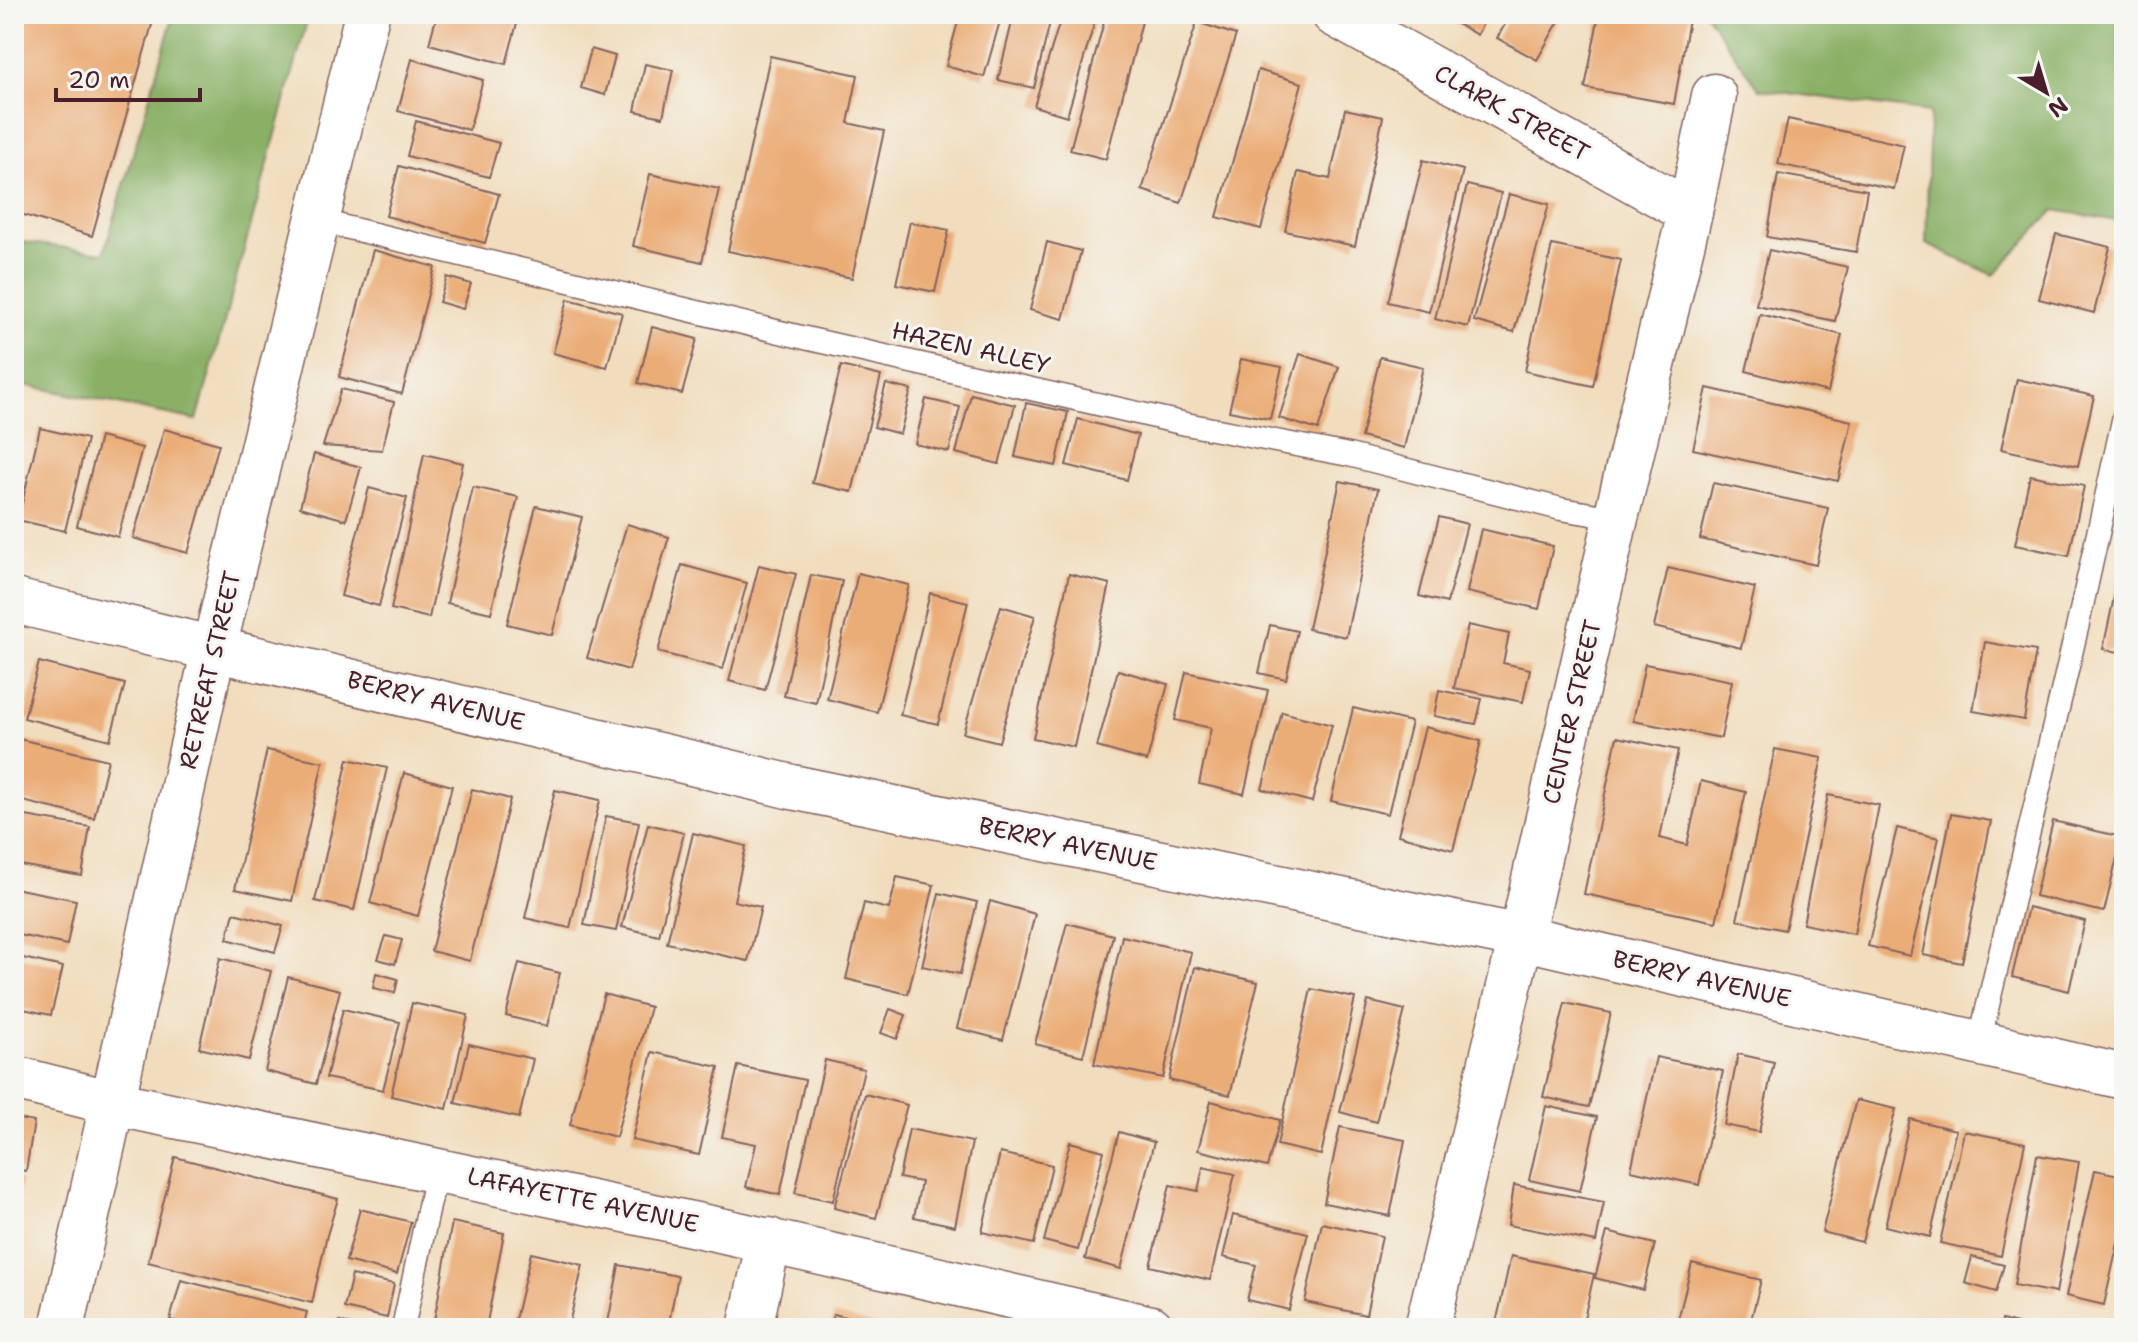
<svg xmlns="http://www.w3.org/2000/svg" width="2138" height="1342" viewBox="0 0 2138 1342" font-family="'Shantell Sans',sans-serif">
<rect width="100%" height="100%" fill="#f6f6f2"/>
<filter id="ink" filterUnits="userSpaceOnUse"><feTurbulence type="fractalNoise" baseFrequency=".0125" numOctaves="2"/><feDisplacementMap in="SourceGraphic" scale="16" xChannelSelector="R" yChannelSelector="G"/><feConvolveMatrix kernelMatrix="1 2 1 2 8 2 1 2 1" color-interpolation-filters="sRGB"/></filter>
<filter id="wash" filterUnits="userSpaceOnUse"><feTurbulence type="fractalNoise" baseFrequency=".006" numOctaves="4" result="noise"/><feDisplacementMap in="SourceGraphic" scale="32" xChannelSelector="R" yChannelSelector="G"/><feGaussianBlur stdDeviation="1.8" result="paint"/><feColorMatrix in="noise" values="0 0 0 0 0 0 0 0 0 0 0 0 0 0 0 0 0 1.4 0 .05"/><feComposite in="paint" operator="in"/></filter>
<g filter="url(#wash)">
<rect width="100%" height="100%" fill="#f1ddbd"/>
<!-- forest -->
<g fill="#8ab066" stroke="#6a6848" stroke-width="2">
<path d="M174 14H309L197 420 14 383V241L104 253Z"/>
<path d="M1706 14H2124V222L2054 210 1994 275 1926 244 1930 112 1759 89Z"/>
</g>
<g id="blocks">
<!-- building -->
<g fill="#ebad78">
<path d="M14 14H155L92 236 14 212Z"/>
<path d="M437 14 519 16 506 64 429 44Z"/>
<path d="M960 14H1002L984 77 946 66Z"/>
<path d="M1014 14H1052L1034 88 998 80Z"/>
<path d="M1062 14H1097L1067 116 1034 106Z"/>
<path d="M1106 14H1144L1106 159 1070 150Z"/>
<path d="M1439 14H1488L1477 35Z"/>
<path d="M1511 14H1563L1537 60 1497 38Z"/>
<path d="M1599 14H1690L1674 104 1585 88Z"/>
<path d="M1197 22 1236 35 1181 203 1142 190Z"/>
<path d="M591 49 615 56 605 95 581 88Z"/>
<path d="M770 56 858 75 848 123 884 131 852 278 728 251Z"/>
<path d="M412 59 483 80 469 130 398 111Z"/>
<path d="M645 64 673 70 663 117 635 111Z"/>
<path d="M1258 70 1302 83 1261 229 1217 217Z"/>
<path d="M1345 109 1383 117 1355 246 1285 231 1298 172 1330 179Z"/>
<path d="M1788 119 1904 145 1894 189 1778 164Z"/>
<path d="M416 121 499 143 489 177 407 156Z"/>
<path d="M1423 160 1463 170 1429 312 1388 302Z"/>
<path d="M399 166 499 194 485 243 386 216Z"/>
<path d="M650 174 719 189 702 262 633 246Z"/>
<path d="M1778 174 1867 190 1856 252 1767 237Z"/>
<path d="M1467 185 1501 193 1468 327 1435 319Z"/>
<path d="M1509 194 1549 204 1514 332 1474 321Z"/>
<path d="M910 222 949 230 935 292 896 284Z"/>
<path d="M2056 234 2110 247 2094 313 2039 299Z"/>
<path d="M1047 242 1081 251 1063 319 1030 310Z"/>
<path d="M1552 245 1621 260 1593 386 1525 371Z"/>
<path d="M373 250 435 267 402 394 339 377Z"/>
<path d="M1769 250 1848 267 1835 321 1756 305Z"/>
<path d="M447 277 471 284 463 309 439 302Z"/>
<path d="M568 299 622 313 607 367 553 353Z"/>
<path d="M1760 314 1842 335 1828 392 1746 371Z"/>
<path d="M652 327 697 339 682 394 638 383Z"/>
<path d="M1300 354 1339 367 1318 430 1279 418Z"/>
<path d="M1380 357 1423 367 1404 448 1361 437Z"/>
<path d="M1241 359 1282 367 1270 419 1229 411Z"/>
<path d="M841 366 881 376 852 492 812 483Z"/>
<path d="M2017 379 2094 396 2078 466 2001 449Z"/>
<path d="M886 384 911 390 900 434 874 427Z"/>
<path d="M1707 388 1852 421 1838 481 1693 449Z"/>
<path d="M341 389 394 402 382 450 323 446Z"/>
<path d="M971 394 1015 405 999 464 956 453Z"/>
<path d="M926 399 960 407 949 452 915 444Z"/>
<path d="M1026 403 1068 412 1056 466 1015 457Z"/>
<path d="M1078 419 1138 435 1127 480 1066 465Z"/>
<path d="M40 428 87 439 65 531 18 520Z"/>
<path d="M164 429 219 444 188 553 133 538Z"/>
<path d="M14 433 20 434 15 453H14Z"/>
<path d="M100 437 142 448 118 537 77 526Z"/>
<path d="M314 454 361 467 346 520 300 507Z"/>
<path d="M424 454 463 463 429 618 391 609Z"/>
<path d="M2030 475 2084 486 2069 556 2015 545Z"/>
<path d="M1340 481 1378 489 1346 637 1308 629Z"/>
<path d="M1713 483 1828 508 1816 565 1700 539Z"/>
<path d="M473 487 518 497 491 613 447 603Z"/>
<path d="M369 488 407 498 379 606 341 596Z"/>
<path d="M536 506 582 517 552 635 507 624Z"/>
<path d="M1439 517 1467 524 1447 603 1419 596Z"/>
<path d="M627 524 669 537 629 670 587 658Z"/>
<path d="M1481 529 1553 546 1539 609 1467 592Z"/>
<path d="M2123 555 2124 556V653L2103 649Z"/>
<path d="M682 565 747 583 723 669 658 652Z"/>
<path d="M759 565 796 574 765 690 729 681Z"/>
<path d="M1668 568 1755 588 1741 648 1654 627Z"/>
<path d="M858 573 909 585 877 712 827 699Z"/>
<path d="M1069 574 1110 584 1074 747 1033 738Z"/>
<path d="M811 575 842 581 816 703 784 696Z"/>
<path d="M930 593 968 602 938 724 900 715Z"/>
<path d="M1001 606 1035 616 999 742 963 733Z"/>
<path d="M1270 625 1297 631 1286 679 1259 673Z"/>
<path d="M1468 625 1509 634 1503 663 1530 669 1523 702 1454 688Z"/>
<path d="M1985 642 2036 651 2024 720 1973 711Z"/>
<path d="M39 662 125 684 110 740 24 718Z"/>
<path d="M1645 664 1732 681 1721 738 1633 721Z"/>
<path d="M1118 670 1168 684 1147 761 1097 747Z"/>
<path d="M1186 672 1268 690 1244 794 1199 784 1211 728 1175 720Z"/>
<path d="M1439 690 1482 699 1476 724 1434 716Z"/>
<path d="M1353 708 1411 722 1388 814 1331 801Z"/>
<path d="M1282 712 1332 725 1312 802 1262 789Z"/>
<path d="M1425 727 1481 741 1453 850 1398 835Z"/>
<path d="M1617 737 1678 750 1660 838 1687 845 1701 781 1746 792 1716 922 1584 894Z"/>
<path d="M15 738 108 760 94 818 14 799Z"/>
<path d="M1775 749 1822 758 1785 930 1737 920Z"/>
<path d="M267 750 323 762 292 901 235 889Z"/>
<path d="M348 759 387 768 354 910 315 901Z"/>
<path d="M404 773 452 786 418 916 370 903Z"/>
<path d="M472 789 510 799 470 961 431 951Z"/>
<path d="M555 790 600 800 570 928 525 918Z"/>
<path d="M1828 795 1879 805 1854 934 1803 924Z"/>
<path d="M14 814 90 827 82 876 14 864Z"/>
<path d="M1951 814 1991 821 1962 963 1923 955Z"/>
<path d="M606 816 639 822 616 931 584 925Z"/>
<path d="M2053 821 2122 837 2104 912 2035 896Z"/>
<path d="M648 824 684 833 659 936 622 927Z"/>
<path d="M1897 828 1939 838 1910 956 1868 946Z"/>
<path d="M693 833 746 846 734 901 761 907 748 961 667 943Z"/>
<path d="M897 877 934 885 908 994 846 979 864 903 889 909Z"/>
<path d="M14 888 76 900 67 945 14 934Z"/>
<path d="M939 893 977 902 960 974 922 966Z"/>
<path d="M990 901 1035 914 1003 1040 957 1028Z"/>
<path d="M2028 907 2085 921 2069 991 2012 977Z"/>
<path d="M234 913 283 926 275 952 227 939Z"/>
<path d="M1067 923 1113 935 1083 1056 1035 1044Z"/>
<path d="M386 936 402 940 395 964 378 959Z"/>
<path d="M1122 936 1191 952 1163 1078 1094 1064Z"/>
<path d="M14 956 63 967 51 1015 14 1007Z"/>
<path d="M220 958 271 971 249 1060 199 1048Z"/>
<path d="M519 963 560 973 547 1026 506 1016Z"/>
<path d="M1195 967 1258 982 1230 1095 1169 1080Z"/>
<path d="M376 973 398 979 395 993 373 988Z"/>
<path d="M288 977 340 990 316 1084 265 1071Z"/>
<path d="M1311 989 1355 998 1321 1155 1277 1145Z"/>
<path d="M604 994 650 1007 616 1137 570 1125Z"/>
<path d="M1368 1001 1405 1010 1376 1122 1340 1112Z"/>
<path d="M412 1003 468 1015 447 1109 391 1096Z"/>
<path d="M1565 1003 1611 1013 1589 1107 1543 1097Z"/>
<path d="M343 1009 400 1022 383 1090 326 1078Z"/>
<path d="M890 1009 906 1015 897 1039 881 1033Z"/>
<path d="M469 1044 533 1059 519 1118 455 1103Z"/>
<path d="M652 1052 719 1067 699 1155 632 1140Z"/>
<path d="M1738 1054 1774 1062 1759 1132 1724 1125Z"/>
<path d="M1656 1057 1723 1071 1699 1185 1631 1170Z"/>
<path d="M825 1060 864 1069 833 1201 795 1193Z"/>
<path d="M738 1066 805 1080 780 1195 746 1187 756 1144 722 1137Z"/>
<path d="M865 1094 907 1105 876 1218 834 1208Z"/>
<path d="M1856 1100 1896 1109 1862 1242 1822 1232Z"/>
<path d="M1211 1101 1280 1120 1267 1167 1198 1150Z"/>
<path d="M1546 1106 1597 1117 1580 1191 1529 1180Z"/>
<path d="M14 1118 34 1122 26 1171 14 1169Z"/>
<path d="M1910 1119 1956 1130 1930 1237 1885 1226Z"/>
<path d="M1340 1127 1405 1140 1390 1216 1324 1203Z"/>
<path d="M909 1129 972 1142 955 1226 914 1217 921 1182 899 1178Z"/>
<path d="M1964 1131 2025 1143 2001 1256 1940 1243Z"/>
<path d="M1119 1132 1154 1142 1121 1269 1085 1259Z"/>
<path d="M1070 1142 1104 1151 1078 1250 1044 1241Z"/>
<path d="M1000 1153 1052 1165 1034 1244 982 1232Z"/>
<path d="M2037 1155 2079 1162 2056 1293 2014 1285Z"/>
<path d="M175 1157 338 1199 327 1235 312 1303 148 1262Z"/>
<path d="M1203 1167 1235 1174 1210 1280 1150 1266 1170 1185 1198 1191Z"/>
<path d="M2095 1170 2124 1176V1216L2104 1305 2066 1296Z"/>
<path d="M14 1179 21 1181 15 1209H14Z"/>
<path d="M1514 1185 1604 1202 1596 1242 1508 1225Z"/>
<path d="M360 1209 411 1222 397 1274 346 1261Z"/>
<path d="M1233 1215 1308 1233 1289 1310 1247 1300 1256 1265 1223 1257Z"/>
<path d="M452 1222 504 1233 486 1328 434 1321Z"/>
<path d="M1322 1223 1382 1236 1366 1315 1305 1302Z"/>
<path d="M1607 1232 1655 1244 1643 1290 1595 1278Z"/>
<path d="M531 1253 583 1265 568 1328H513Z"/>
<path d="M1511 1256 1594 1274 1582 1328H1495Z"/>
<path d="M1972 1257 2004 1265 1996 1292 1965 1283Z"/>
<path d="M1692 1263 1761 1280 1749 1328H1676Z"/>
<path d="M619 1265 678 1276 668 1328H607Z"/>
<path d="M352 1275 394 1284 387 1318 344 1308Z"/>
<path d="M181 1280 307 1312 303 1328H200L170 1320Z"/>
<path d="M834 1314 883 1327V1328H830Z"/>
<path d="M2002 1320 2021 1325V1328H2000Z"/>
<path d="M340 1322 359 1327 358 1328H338Z"/>
</g>
</g>
</g>
<g filter="url(#ink)">
<use href="#blocks" fill-opacity="0" stroke="#84625e" stroke-width="2"/>
<g fill="none" stroke-linecap="round" stroke-linejoin="round">
<!-- service casing -->
<g stroke="#84625e" stroke-width="25">
<g id="service">
<path d="M316 220 805 338 1186 424 1349 455 1561 509 1616 518"/>
<path d="M1979 1043 2078 624 2124 416"/>
<path d="M403 1328 437 1169"/>
</g>
</g>
<!-- minor casing -->
<g stroke="#84625e" stroke-width="47">
<g id="minor">
<path d="M1334 14 1690 212"/>
<path d="M14 601 792 787 1521 937 2124 1077"/>
<path d="M14 1078 113 1103 720 1230 1151 1328"/>
<path d="M62 1328 214 648 367 14"/>
<path d="M750 1328 769 1240"/>
<path d="M1427 1328 1521 937 1616 518 1690 212 1714 96"/>
</g>
</g>
<!-- service -->
<use href="#service" stroke="#fff" stroke-width="22"/>
<!-- minor -->
<use href="#minor" stroke="#fff" stroke-width="44"/>
</g>
</g>
<g text-anchor="middle" stroke-width="6" stroke-linejoin="round" paint-order="stroke">
<!-- street labels -->
<g font-size="24" fill="#4a1f2b" stroke="#f6f6f2">
<text transform="translate(1512 113) rotate(29)" y="8">CLARK STREET</text>
<text transform="translate(971 348) rotate(13)" y="8">HAZEN ALLEY</text>
<text transform="translate(210 670) rotate(-77)" y="8">RETREAT STREET</text>
<text transform="translate(436 701) rotate(14)" y="8">BERRY AVENUE</text>
<text transform="translate(1572 712) rotate(-77)" y="8">CENTER STREET</text>
<text transform="translate(1068 844) rotate(12)" y="8">BERRY AVENUE</text>
<text transform="translate(1702 979) rotate(13)" y="8">BERRY AVENUE</text>
<text transform="translate(583 1200) rotate(12)" y="8">LAFAYETTE AVENUE</text>
</g>
</g>
<!-- margin -->
<rect width="2138" height="1342" fill="none" stroke="#f6f6f2" stroke-width="48"/>
<!-- north arrow -->
<g transform="translate(2046 92) rotate(142)" stroke="#f6f6f2" stroke-width="6" paint-order="stroke">
<path d="M0-6L14 30L0 20L-14 30Z" fill="#4a1f2b"/>
<text y="-12" font-size="22" font-weight="bold" text-anchor="middle" fill="#4a1f2b">N</text>
</g>
<!-- scale -->
<path d="M56 88v12h144v-12" fill="none" stroke="#4a1f2b" stroke-width="4"/>
<text x="68" y="88" font-size="24" fill="#4a1f2b" stroke="#f6f6f2" stroke-width="6" paint-order="stroke">20 m</text>
</svg>
